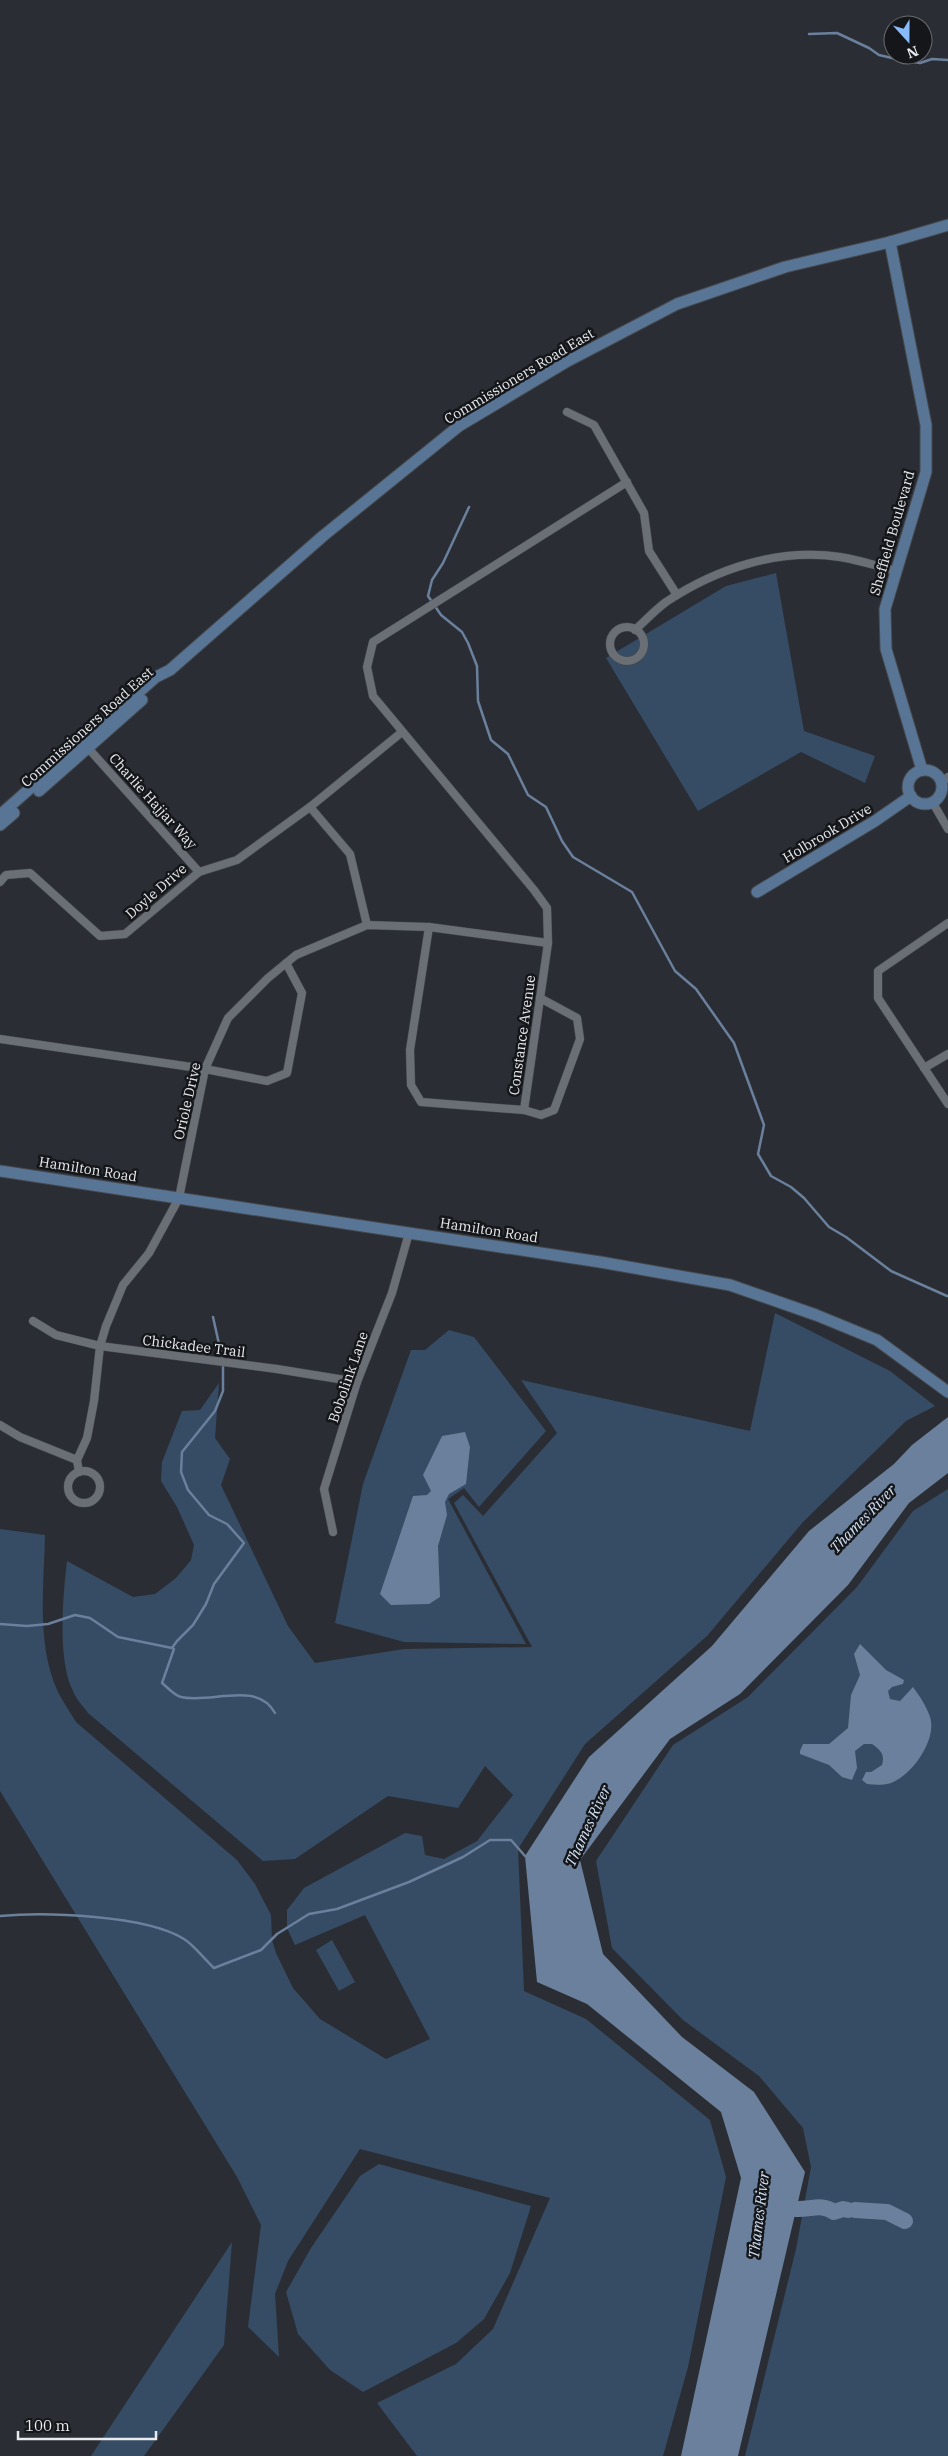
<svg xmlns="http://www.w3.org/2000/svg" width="948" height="2456" viewBox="0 0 948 2456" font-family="'IBM Plex Serif',serif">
<rect width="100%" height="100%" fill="#2a2e34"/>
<!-- green -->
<g fill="#364b64">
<path d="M776 573 804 731 875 756 865 783 801 752 698 811 606 658 726 586Z"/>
<path d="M775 1313 890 1371 935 1406 906 1421 803 1522 707 1636 585 1744 518 1849 524 1991 586 2019 710 2120 726 2177 688 2367 663 2456H417L377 2403 456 2364 493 2329 550 2198 360 2149 288 2261 275 2294 279 2357 248 2327 261 2225 237 2177 0 1791V1529L45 1535C44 1586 36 1645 58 1692 63 1702 70 1712 76 1722L237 1860 255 1884 271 1915 272 1940 276 1953 293 1988 320 2019 386 2059 430 2039 365 1915 295 1945 287 1928V1910L304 1888 405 1833 422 1836 425 1855 444 1859 477 1841 513 1795 485 1766 458 1808 388 1796 295 1859 263 1861 88 1713C83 1706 76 1699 73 1691 57 1659 63 1596 67 1561L133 1597 155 1594 176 1578 191 1560 194 1545 177 1507 161 1481 162 1462 182 1411 200 1410 219 1383 215 1438 230 1459 221 1485 288 1626 315 1663 404 1649 532 1647 454 1503 463 1495 483 1516 557 1433 521 1380 750 1431Z"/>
<path d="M449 1330 474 1337 546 1431 479 1507 464 1488 448 1499 526 1644 404 1642 335 1623 363 1484 411 1350H425Z"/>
<path d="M948 1489V2456H745L796 2249 811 2167 803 2128 759 2076 683 2020 612 1948 596 1861 673 1745 748 1697 857 1587 913 1511Z"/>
<path d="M332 1940 355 1982 339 1991 316 1950Z"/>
<path d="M379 2164 531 2206 510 2273 484 2319 456 2343 363 2392 330 2370 298 2334 286 2292 311 2248 360 2176Z"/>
<path d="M232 2242 224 2345 144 2456H91Z"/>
</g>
<!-- water -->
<g fill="#6a809c">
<path d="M948 1417V1473L909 1503 848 1585 740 1694 670 1739 580 1860 603 1954 682 2037 754 2092 805 2172 738 2456H681L741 2178 721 2112 587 2004 537 1982 525 1856 589 1757 712 1646 809 1531 894 1464 912 1445Z"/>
<path d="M465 1432 470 1447 466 1484 449 1494 445 1502 447 1515 438 1546 440 1597 429 1604 391 1605 380 1594 413 1496 427 1495 431 1491 423 1475 442 1436Z"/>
<path d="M860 1644 886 1670 904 1680 903 1684 892 1687 888 1691 890 1699 900 1701 913 1687C919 1695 927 1707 930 1717 937 1738 915 1770 897 1780 888 1786 877 1785 867 1784L862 1780 866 1772H871L882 1765C885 1755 881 1750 872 1744H864L855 1751 857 1768 852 1780 842 1777 829 1765 800 1754V1751L803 1744H829L848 1728 851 1695 860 1675 854 1654Z"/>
</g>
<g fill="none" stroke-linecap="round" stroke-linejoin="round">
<!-- stream -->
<g stroke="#6a809c" stroke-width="2.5">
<path d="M809 34 837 33 869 48 879 55 892 58 920 63 932 59 948 60"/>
<path d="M469 507 443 563 432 580 428 596 441 615 462 632 468 643 477 666 478 701 491 740 508 754 528 795 546 807 562 841 573 857 632 892 675 971 696 989 734 1043 764 1125 758 1154 771 1176 791 1187 804 1198 829 1227 846 1237 891 1271 947 1296"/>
<path d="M213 1317 223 1362V1391L215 1411 182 1452 181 1472 188 1490 209 1515 227 1524 244 1543 214 1584 206 1604 193 1625 177 1641 172 1648 174 1649 162 1683C167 1687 175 1696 181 1697 211 1704 257 1680 275 1713"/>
<path d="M0 1624 27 1626 48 1624 75 1615 90 1618 118 1637 172 1648"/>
<path d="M0 1916C45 1912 146 1915 184 1939 195 1946 204 1959 214 1968L261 1950 277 1934 309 1914 337 1909 409 1882 463 1857 490 1840H511L525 1856"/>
</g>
<!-- river -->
<g stroke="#6a809c" stroke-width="16">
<path d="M796 2209C810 2210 822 2203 834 2212L843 2209 848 2210"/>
<path d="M855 2210 887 2212 905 2221"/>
</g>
<!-- street casing -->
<g stroke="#45494e" stroke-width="9">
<g id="street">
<path d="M567 412 594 425 644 513 649 551 677 595"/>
<circle cx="627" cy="644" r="17"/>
<path d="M635 630C645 621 655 610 666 602 717 568 779 548 840 557 859 560 878 566 896 571"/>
<path d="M88 748 199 872"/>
<path d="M942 782 948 777"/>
<path d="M933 803 948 829"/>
<path d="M310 807 350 854 367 925"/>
<path d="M0 882 6 875 30 873 100 936 125 934 199 872 237 860 310 807 402 732"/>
<path d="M948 923 878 971V998L948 1104"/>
<path d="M429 927 410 1050 411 1085 421 1102 524 1110 548 943 547 908 534 890 373 696 367 667 373 642 627 482"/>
<path d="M0 1039 205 1069 267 1081 287 1073 302 993 286 963"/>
<path d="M924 1068 948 1054"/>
<path d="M524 1110 541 1115 554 1110 580 1039 577 1018 540 998"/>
<path d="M33 1321 56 1335 100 1346 277 1369 357 1382"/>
<path d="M0 1425 20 1437 77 1460"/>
<circle cx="84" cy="1487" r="16"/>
<path d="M79 1472 77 1460 87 1438 94 1401 100 1346 106 1326 123 1285 149 1253 179 1198 205 1069 228 1018 268 978 296 955 367 925 429 927 548 943"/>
<path d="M333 1532 324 1489 357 1382 392 1293 409 1233"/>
</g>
</g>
<!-- secondary casing -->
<g stroke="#45494e" stroke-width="13">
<g id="secondary">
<path d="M890 242 926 425V472L885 609 886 649 922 770"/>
<circle cx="925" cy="787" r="17"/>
<path d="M39 791 142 700"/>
<path d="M0 815 156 677 170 670 323 536 459 426 566 362 677 304 785 267 890 242 948 225"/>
<path d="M0 825 14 813"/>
<path d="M757 892 875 821 911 796"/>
<path d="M0 1171 600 1262 730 1285 816 1315 877 1340 948 1392"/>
</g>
</g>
<!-- street -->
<use href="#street" stroke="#696f75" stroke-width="8"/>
<!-- secondary -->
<use href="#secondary" stroke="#587595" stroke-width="11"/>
</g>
<g text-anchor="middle" stroke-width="5" stroke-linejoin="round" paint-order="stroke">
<!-- street labels -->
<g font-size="14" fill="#e8ebee" stroke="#141619">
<text transform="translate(519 376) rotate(-31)" y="5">Commissioners Road East</text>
<text transform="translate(892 533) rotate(-74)" y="5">Sheffield Boulevard</text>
<text transform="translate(87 727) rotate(-42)" y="5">Commissioners Road East</text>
<text transform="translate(153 801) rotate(48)" y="5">Charlie Hajjar Way</text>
<text transform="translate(827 833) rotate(-31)" y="5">Holbrook Drive</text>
<text transform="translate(156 891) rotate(-41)" y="5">Doyle Drive</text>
<text transform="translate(522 1035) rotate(-82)" y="5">Constance Avenue</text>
<text transform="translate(187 1101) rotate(-77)" y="5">Oriole Drive</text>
<text transform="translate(88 1169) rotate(9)" y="5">Hamilton Road</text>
<text transform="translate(489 1230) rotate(9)" y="5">Hamilton Road</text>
<text transform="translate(194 1346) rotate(7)" y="5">Chickadee Trail</text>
<text transform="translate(348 1377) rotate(-71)" y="5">Bobolink Lane</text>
</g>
<!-- water labels -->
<g font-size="15" font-style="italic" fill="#d2e2f6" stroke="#141619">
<text transform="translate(863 1519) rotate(-46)" y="5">Thames River</text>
<text transform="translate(588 1826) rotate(-65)" y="5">Thames River</text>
<text transform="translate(759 2215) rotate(-83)" y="5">Thames River</text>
</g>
</g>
<!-- north arrow -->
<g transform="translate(908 40) rotate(159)"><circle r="24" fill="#141619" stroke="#696b6e"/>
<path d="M0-4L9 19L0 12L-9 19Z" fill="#87bbfb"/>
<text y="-8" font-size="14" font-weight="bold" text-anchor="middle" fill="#e8ebee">N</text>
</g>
<!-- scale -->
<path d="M18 2431v8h138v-8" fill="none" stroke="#e8ebee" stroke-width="2.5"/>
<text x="25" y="2431" font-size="15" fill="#e8ebee" stroke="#141619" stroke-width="4" paint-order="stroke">100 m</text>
</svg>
